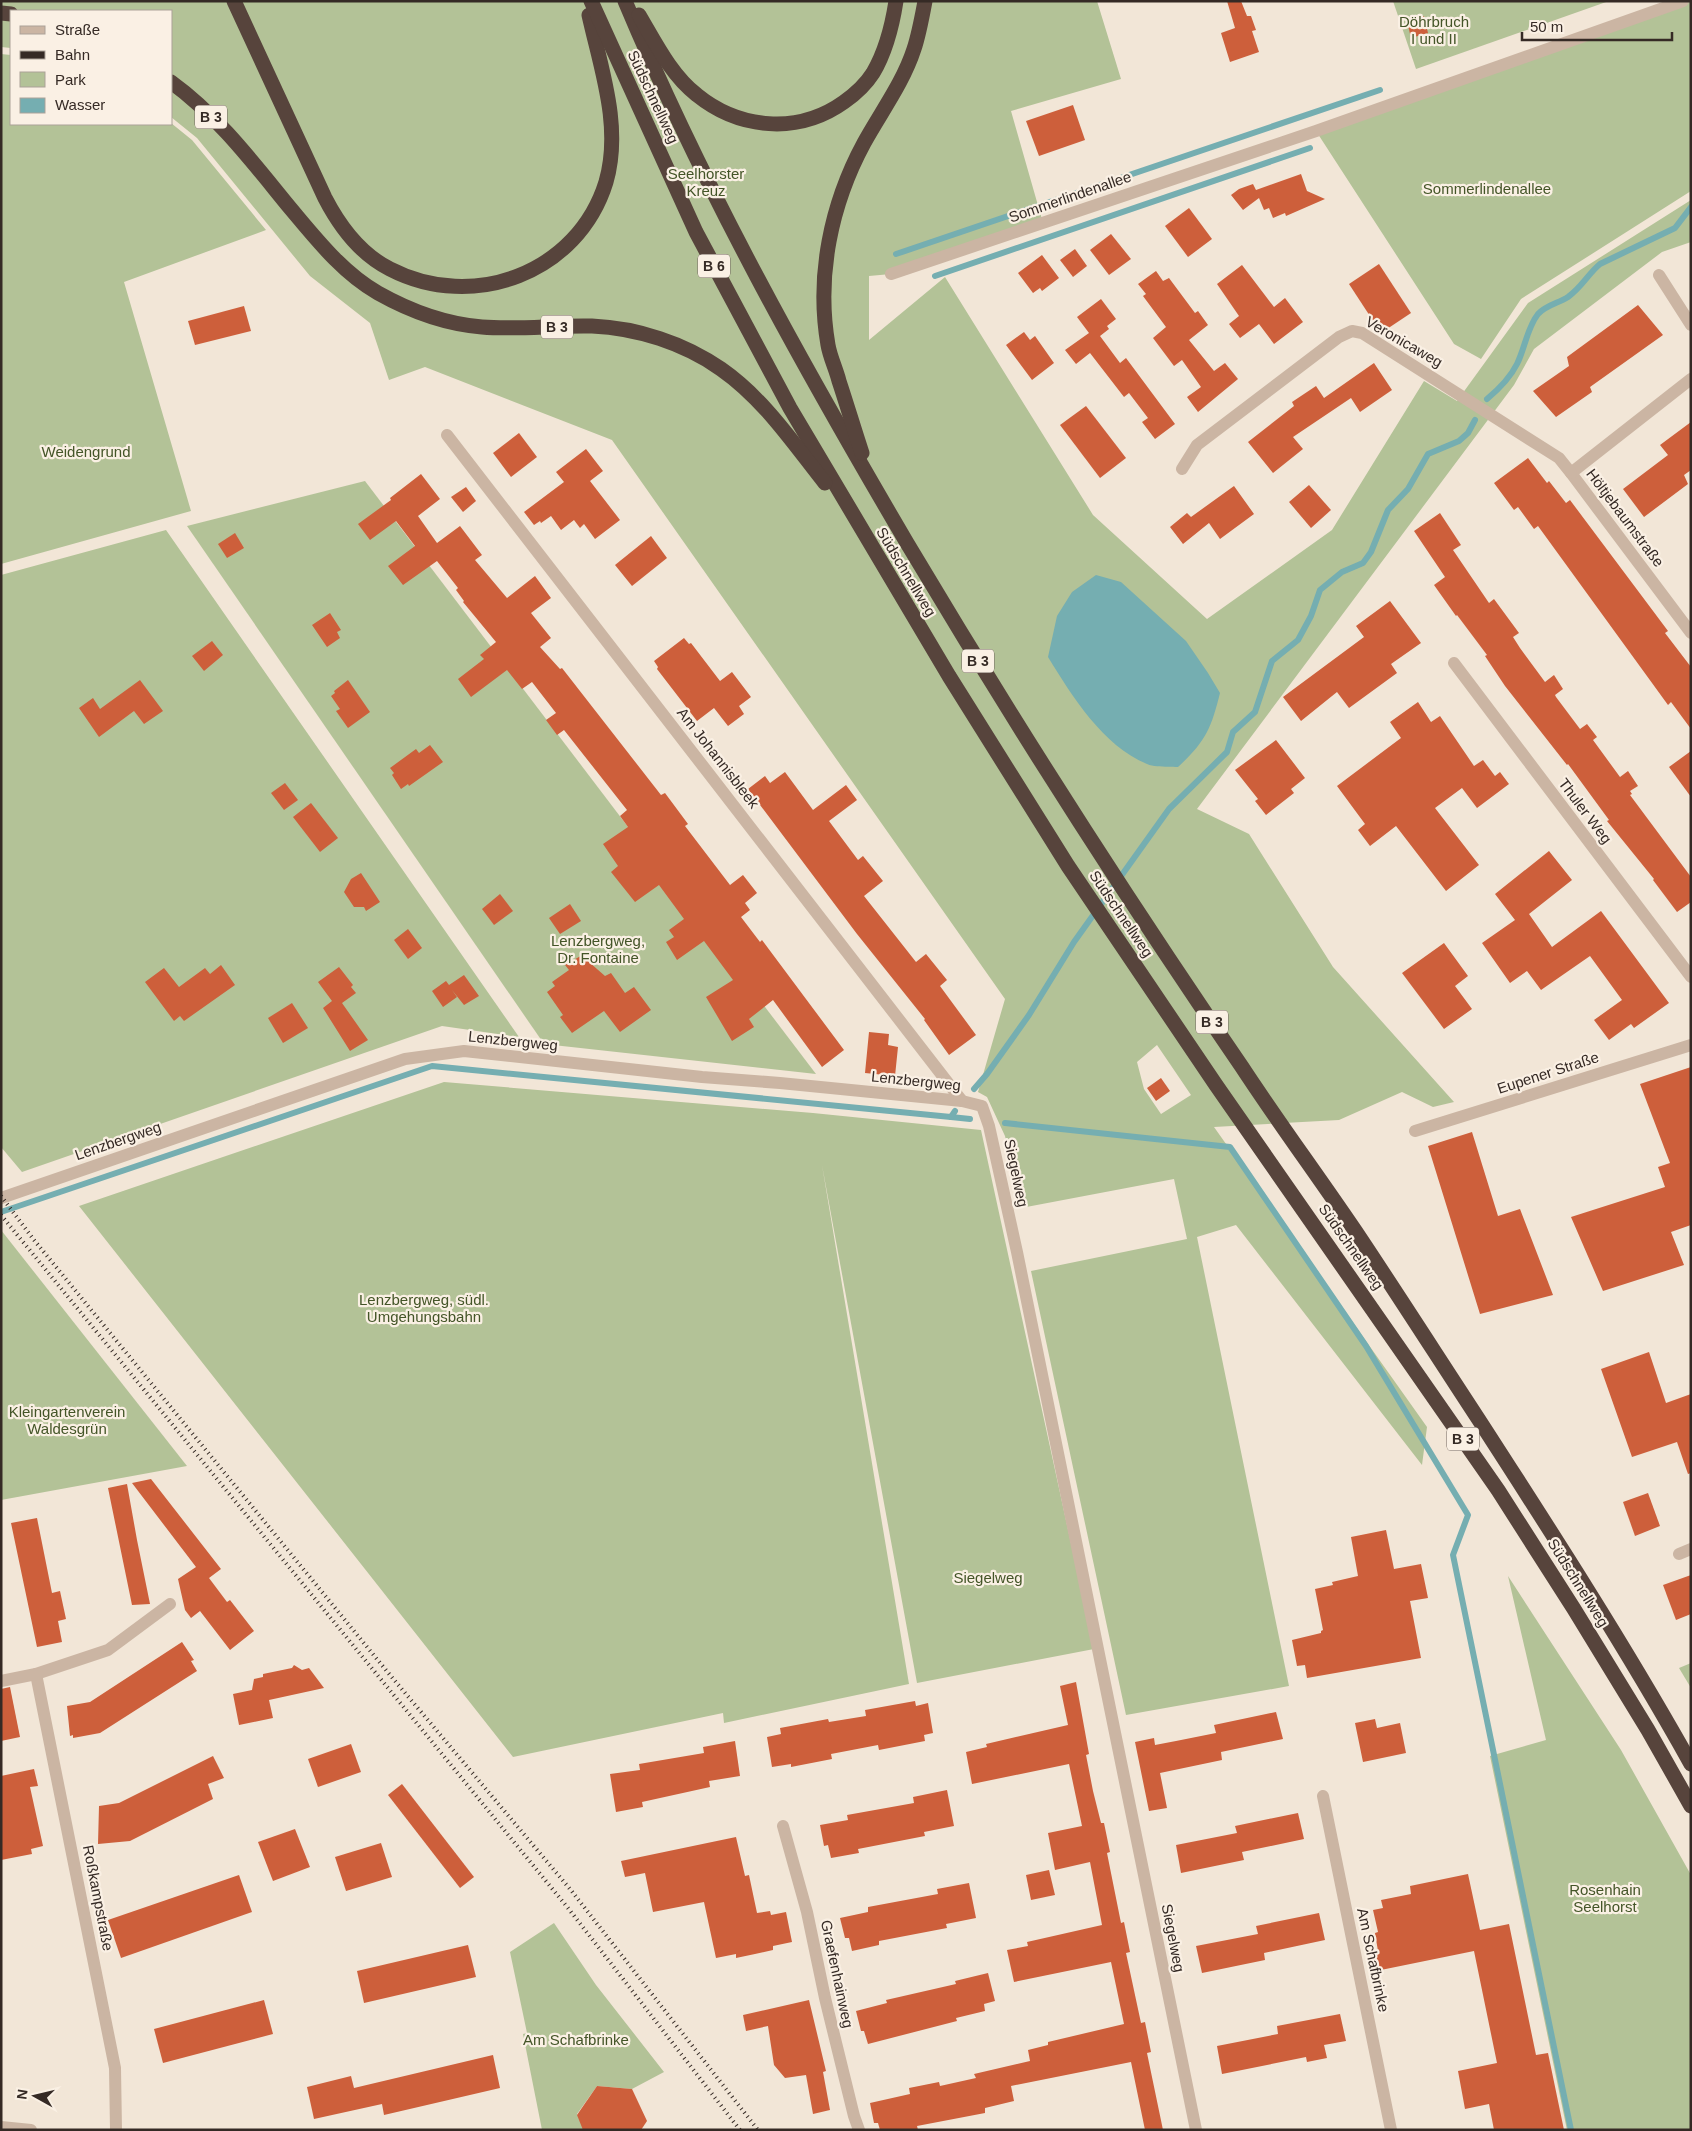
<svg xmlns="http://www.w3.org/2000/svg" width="1692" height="2131" viewBox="0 0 1692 2131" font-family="Helvetica,sans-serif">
<rect width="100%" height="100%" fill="#f2e6d7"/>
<!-- green -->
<g fill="#b3c297" fill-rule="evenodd">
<path d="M1 1H1097L1121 79 1011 111 1043 223 891 274 869 276V340L945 277 1093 515 1207 619 1332 530 1424 381 1457 401 1528 303 1691 200V242L1662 252 1534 349 1514 385 1197 809 1249 834 1333 967 1454 1102 1433 1107 1402 1092 1339 1120 1214 1127 1427 1427 1422 1465 1236 1225 1197 1237 1289 1686 1126 1715 1031 1271 1187 1239 1174 1179 1021 1208 1005 1136 987 1097 978 1092 1005 999 612 440 425 367 389 380 370 323 310 276 197 138 171 117V11H11V48L1 47ZM1157 1045 1191 1095 1161 1114 1144 1089 1137 1062Z"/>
<path d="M1393 1H1609L1416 69Z"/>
<path d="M1683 1H1691V191L1521 299 1481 359 1454 344 1316 131Z"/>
<path d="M1 54 11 55V124L171 123 192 140 266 230 124 282 191 511 1 564Z"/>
<path d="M365 481 816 1074 544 1044 187 526Z"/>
<path d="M166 530 519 1037 442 1026 22 1172 1 1147V575Z"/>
<path d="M444 1082 813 1113 981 1130 1094 1649 917 1683 822 1165 909 1684 724 1723 723 1713 513 1757 79 1206Z"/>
<path d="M1 1230 187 1466 1 1500Z"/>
<path d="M1508 1576 1621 1750 1691 1875V2130H1567L1490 1756 1546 1740Z"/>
<path d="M1691 1663V1688L1679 1668Z"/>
<path d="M554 1923 596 1985 664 2072 632 2089 597 2086 577 2114 584 2130H542L523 2034 527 2033 510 1952Z"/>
</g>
<!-- water -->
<path fill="#75aeb1" d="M1096 575 1121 582 1186 641 1208 673 1220 693C1211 729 1206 741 1178 767 1169 766 1156 768 1147 764 1103 746 1072 696 1048 657L1057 616 1072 592Z"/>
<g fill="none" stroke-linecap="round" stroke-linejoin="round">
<!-- stream -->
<g stroke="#75aeb1" stroke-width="6">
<path d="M896 254 1380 90"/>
<path d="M935 276 1310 148"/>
<path d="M1487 399C1499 389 1510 378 1517 364 1525 348 1527 328 1538 314 1546 305 1559 303 1568 297 1582 287 1588 274 1600 264L1675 228 1691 207"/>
<path d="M974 1089 987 1074 1029 1015 1074 942 1169 809 1227 752 1233 732 1255 712 1272 661 1298 640 1311 616 1320 590 1342 572 1363 563 1371 552 1388 510 1408 489 1428 454 1459 441 1468 433 1475 420"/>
<path d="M951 1117 970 1119"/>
<path d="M1005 1123 1230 1147 1366 1346 1468 1515 1453 1555 1571 2130"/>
<path d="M1 1212 432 1066 951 1117 955 1111"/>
</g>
</g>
<!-- building -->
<g fill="#cd5f3b">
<path d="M1227 1H1241L1247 16H1251L1256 30 1252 31 1259 52 1230 62 1221 33 1235 28Z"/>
<path d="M1424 16 1428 33 1411 38 1407 21Z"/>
<path d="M1073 105 1085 140 1039 156 1026 121Z"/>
<path d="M1301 174 1307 191 1325 199 1286 216 1285 213 1273 218 1269 208 1264 210 1259 198 1243 210 1231 195 1239 189 1253 184 1256 190Z"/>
<path d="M1189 208 1212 239 1188 257 1165 226Z"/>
<path d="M1111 234 1131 259 1109 275 1090 250Z"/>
<path d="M1075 249 1087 266 1073 277 1060 260Z"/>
<path d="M1042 255 1059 278 1042 291 1040 288 1033 293 1018 273Z"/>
<path d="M1379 264 1411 313 1381 333 1349 284Z"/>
<path d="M1242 265 1274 307 1285 298 1303 322 1274 344 1259 324 1240 338 1229 324 1239 316 1217 284Z"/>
<path d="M1156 271 1163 281 1169 278 1195 313 1198 311 1208 325 1189 340 1214 371 1225 363 1238 379 1198 412 1187 397 1201 387 1182 360 1174 366 1153 338 1166 327 1143 296 1146 294 1138 284Z"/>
<path d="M1101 299 1116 319 1107 326 1109 329 1100 336 1120 363 1126 358 1175 424 1155 439 1142 422 1148 418 1129 393 1124 397 1090 353 1076 364 1065 350 1089 333 1077 317Z"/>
<path d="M1638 305 1663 335 1590 387 1592 392 1556 417 1533 391 1569 366 1567 357Z"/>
<path d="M244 306 251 331 195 345 188 321Z"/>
<path d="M1024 332 1030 340 1035 336 1054 363 1032 380 1006 345Z"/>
<path d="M1374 363 1392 390 1360 412 1351 398 1293 437 1303 449 1273 473 1248 442 1294 406 1292 402 1316 386 1324 398Z"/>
<path d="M1086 406 1126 458 1100 478 1060 425Z"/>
<path d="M1691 422V470L1684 475 1688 484 1644 517 1623 489 1668 455 1660 445Z"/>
<path d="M519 433 537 457 511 477 493 453Z"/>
<path d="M586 449 603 471 590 481 620 520 595 539 584 524 580 528 574 520 561 530 551 516 541 523 540 521 534 525 524 512 564 482 556 472Z"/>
<path d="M1528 458 1547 483 1549 481 1566 503 1570 500 1668 631 1665 633 1691 667V729L1671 702 1668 705 1538 526 1534 529 1518 507 1514 510 1494 483Z"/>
<path d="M421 474 440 499 418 516 437 543 460 526 482 555 475 560 507 598 535 576 551 598 531 613 551 638 540 647 560 669 562 668 661 795 665 793 688 824 685 826 730 885 743 875 757 893 745 903 750 910 741 917 760 942 762 940 844 1050 822 1067 773 1000 749 1019 754 1027 732 1041 706 997 733 980 704 941 677 960 666 942 674 937 669 930 684 919 659 885 635 902 611 872 618 866 603 844 628 827 620 816 627 810 564 730 557 735 546 720 556 713 532 682 522 689 507 670 471 697 458 679 484 659 480 655 496 642 463 602 464 601 456 590 458 588 437 561 403 585 388 566 415 546 396 521 370 540 358 524 391 500 390 498Z"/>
<path d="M1309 485 1331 510 1311 528 1289 502Z"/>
<path d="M1234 486 1254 514 1220 539 1209 523 1183 544 1170 527 1187 513 1191 517Z"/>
<path d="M466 487 476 501 463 512 451 497Z"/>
<path d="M1440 513 1461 545 1453 550 1489 603 1494 599 1519 633 1513 637 1520 648 1545 682 1554 675 1563 689 1555 695 1556 697 1580 729 1587 724 1597 737 1593 740 1620 777 1628 771 1638 786 1630 791 1632 794 1630 795 1691 877V902L1677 912 1653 880 1654 879 1607 821 1609 820 1568 764 1567 765 1505 686 1485 656 1487 655 1457 615 1456 616 1434 585 1445 577 1414 531Z"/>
<path d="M235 533 244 548 227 558 218 544Z"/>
<path d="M651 536 667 558 632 586 615 565Z"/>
<path d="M1390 601 1421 643 1391 664 1397 673 1349 708 1337 692 1301 721 1283 697 1364 637 1356 626Z"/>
<path d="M330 613 341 630 337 632 340 638 327 647 312 625Z"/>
<path d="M684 638 689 644 691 643 720 681 732 672 751 697 739 706 744 714 728 726 714 708 697 721 657 669 658 667 654 661Z"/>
<path d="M212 641 223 655 204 671 192 656Z"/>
<path d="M140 680 163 711 144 724 134 711 99 737 79 708 93 698 100 709Z"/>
<path d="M348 680 370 712 348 728 336 711 340 709 331 696 335 693 334 691Z"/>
<path d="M1418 702 1431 722 1440 716 1474 766 1483 760 1495 776 1500 772 1509 784 1477 808 1462 788 1435 808 1479 865 1446 891 1396 826 1370 846 1358 830 1365 824 1337 786 1401 738 1390 722Z"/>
<path d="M1276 740 1305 778 1291 789 1294 793 1266 815 1255 801 1258 799 1235 770Z"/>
<path d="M430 745 443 762 409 786 408 784 401 789 392 775 394 773 390 768 416 749 419 753Z"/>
<path d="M1691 751V797L1669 767Z"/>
<path d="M785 772 813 810 846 785 857 800 829 821 858 860 863 856 883 881 864 896 916 962 926 954 947 980 940 986 976 1035 949 1055 924 1020 925 1019 857 934 748 789 765 776 770 783Z"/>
<path d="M285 783 298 800 284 810 271 793Z"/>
<path d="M311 803 338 838 320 852 293 817Z"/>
<path d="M1549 851 1572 880 1529 914 1552 947 1601 911 1669 1003 1634 1028 1631 1024 1609 1040 1594 1020 1622 1000 1590 956 1541 990 1527 971 1510 983 1482 943 1515 920 1495 894Z"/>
<path d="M361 873 380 902 366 911 364 907H354L344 892 351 879Z"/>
<path d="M500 894 513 911 494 925 482 909Z"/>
<path d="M570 904 581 921 560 934 549 918Z"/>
<path d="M408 929 422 948 408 959 394 940Z"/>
<path d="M1444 943 1468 976 1455 986 1472 1009 1444 1029 1402 973Z"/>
<path d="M584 954 589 962 605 976 611 973 625 993 634 987 651 1010 620 1032 604 1011 572 1033 560 1017 563 1015 547 992 555 986 552 982 569 970 565 965Z"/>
<path d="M221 965 235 985 184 1021 180 1016 174 1021 145 982 164 968 179 987 205 968 210 974Z"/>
<path d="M339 967 353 985 351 987 356 993 342 1003 368 1040 350 1051 323 1008 332 1001 318 982Z"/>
<path d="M464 975 479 996 464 1005 452 990 457 997 443 1007 432 991 446 981 449 985Z"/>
<path d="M292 1003 308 1028 283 1043 268 1018Z"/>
<path d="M869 1032 889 1034 888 1045 898 1047 895 1076 865 1073Z"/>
<path d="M1691 1067V1225L1671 1232 1684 1265 1603 1291 1571 1217 1665 1187 1658 1167 1670 1163 1640 1084Z"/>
<path d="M1161 1078 1170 1091 1156 1101 1147 1088Z"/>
<path d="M1472 1132 1498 1216 1520 1209 1553 1295 1480 1314 1428 1146Z"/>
<path d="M1649 1352 1666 1403 1691 1394V1473L1688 1474 1677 1442 1632 1457 1601 1369Z"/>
<path d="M151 1479 221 1569 209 1578 227 1602 230 1600 254 1631 230 1650 200 1611 191 1618 185 1610 178 1579 196 1567 132 1483Z"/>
<path d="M127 1484 137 1540 150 1604 132 1605 108 1488Z"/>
<path d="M1648 1493 1660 1526 1635 1536 1623 1502Z"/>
<path d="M37 1518 52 1593 60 1591 66 1619 58 1621 62 1642 37 1647 11 1523Z"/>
<path d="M1386 1530 1394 1569 1421 1564 1428 1598 1410 1601 1421 1658 1307 1678 1305 1665 1297 1666 1292 1640 1321 1633V1631L1323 1630 1315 1589 1333 1585 1332 1582 1358 1576 1351 1537Z"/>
<path d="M1691 1575V1614L1676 1620 1663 1585Z"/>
<path d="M182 1642 194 1660 191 1661 197 1671 100 1733 73 1738V1735L70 1736 67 1706 90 1702Z"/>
<path d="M294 1665 302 1670 309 1668 324 1688 269 1700 273 1718 239 1725 233 1694 252 1690 254 1679 263 1677V1674L292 1668Z"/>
<path d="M1076 1682 1089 1754 1086 1755 1093 1791 1101 1823H1104L1110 1852 1107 1853 1121 1923 1124 1922 1130 1952 1126 1953 1141 2023 1145 2022 1151 2052 1147 2053 1163 2130H1145L1131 2062 1011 2086 1014 2101 985 2108V2113L917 2126 918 2130H880L878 2123H874L870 2103 910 2094 909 2088 939 2082 940 2086 976 2078 974 2074 1030 2061 1028 2050 1048 2045V2042L1124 2024 1111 1962 1014 1982 1007 1950 1028 1946 1027 1942 1102 1925 1090 1862 1055 1870 1048 1833 1082 1826 1069 1764 972 1784 966 1752 987 1747 986 1744 1068 1725 1060 1686Z"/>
<path d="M10 1687 20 1737 1 1741V1689Z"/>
<path d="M915 1701 916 1706 928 1703 933 1733 924 1735 925 1741 879 1750 878 1745 831 1754 832 1759 791 1767V1764L772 1767 767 1737 781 1734 780 1728 828 1719 829 1722 866 1716 865 1710Z"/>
<path d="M1276 1712 1283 1739 1221 1752 1222 1760 1160 1773 1167 1808 1149 1811 1135 1742 1154 1738 1155 1745 1176 1741 1216 1733 1214 1725Z"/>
<path d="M1375 1719 1377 1728 1400 1723 1406 1753 1363 1762 1355 1723Z"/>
<path d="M735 1741 740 1776 709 1781 710 1787 642 1802 643 1807 616 1812 610 1774 640 1770 639 1764 704 1753 703 1747Z"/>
<path d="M351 1744 361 1772 318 1787 308 1759Z"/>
<path d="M213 1756 224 1778 208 1784 213 1799 130 1841 98 1844 99 1806 119 1803Z"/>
<path d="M34 1769 38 1786 30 1787 43 1846 31 1849 32 1854 1 1860V1776Z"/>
<path d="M402 1784 474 1877 460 1888 388 1795Z"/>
<path d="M947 1790 954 1826 924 1832 925 1836 858 1849 859 1853 831 1858 828 1845 824 1846 820 1825 848 1820 847 1815 914 1803 913 1797Z"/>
<path d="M1298 1813 1304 1839 1242 1852 1244 1860 1181 1873 1176 1845 1237 1833 1235 1826Z"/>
<path d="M295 1829 310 1867 273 1881 258 1842Z"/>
<path d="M736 1837 745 1876 749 1875 757 1913 770 1911 771 1915 786 1912 792 1942 773 1946V1950L755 1954 736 1958V1954L716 1958 704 1902 653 1912 645 1873 625 1877 621 1861Z"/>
<path d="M381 1843 392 1877 346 1891 335 1857Z"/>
<path d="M1049 1870 1055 1895 1031 1900 1026 1875Z"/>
<path d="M1468 1874 1480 1930 1509 1924 1536 2055 1548 2053 1564 2130H1494L1489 2104 1465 2109 1458 2071 1497 2063 1474 1951 1371 1972 1367 1953 1378 1951 1375 1933 1378 1932 1373 1910 1383 1908 1381 1900 1411 1894 1410 1886Z"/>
<path d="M239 1875 252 1912 121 1958 108 1920Z"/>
<path d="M969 1883 976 1918 946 1924 947 1928 879 1941V1945L852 1951 849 1938H845L840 1918 868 1912V1907L938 1894 937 1889Z"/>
<path d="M1319 1913 1325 1940 1264 1953 1265 1960 1202 1973 1196 1946 1258 1934 1256 1926Z"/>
<path d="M468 1945 476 1977 364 2003 357 1971Z"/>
<path d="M988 1973 995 2001 984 2004 985 2011 956 2018 957 2021 868 2044 864 2031H861L856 2011 887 2003 886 2000 956 1984 955 1981Z"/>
<path d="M264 2000 273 2034 163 2063 154 2029Z"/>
<path d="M809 2000 826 2071 823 2072 830 2110 813 2114 806 2075 785 2078 774 2065 768 2026 746 2031 743 2015Z"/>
<path d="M1340 2014 1346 2041 1324 2045 1327 2058 1307 2062 1306 2057 1222 2074 1217 2046 1278 2034 1277 2026Z"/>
<path d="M493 2055 500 2088 384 2115 382 2104 314 2119 307 2087 351 2076 354 2088Z"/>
<path d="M597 2086 632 2089 647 2121 641 2130H583L577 2115Z"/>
</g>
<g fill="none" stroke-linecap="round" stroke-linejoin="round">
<!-- minor -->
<g stroke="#cbb5a3" stroke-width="12">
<path d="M891 274 1316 131 1683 1"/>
<path d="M1659 275 1691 325"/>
<path d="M1691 379 1571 473 1691 633"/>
<path d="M447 435 962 1101"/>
<path d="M1182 469 1197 445 1339 337 1352 331 1362 333 1559 458 1571 473"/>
<path d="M1454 663 1691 977"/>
<path d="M1415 1131 1691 1045"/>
<path d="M1 1198 405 1059 464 1051 702 1077 780 1083 962 1101 982 1106 989 1126 1017 1252 1196 2130"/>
<path d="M1679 1554 1691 1549"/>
<path d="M36 1674 115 2068 116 2130"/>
<path d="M1 1681 36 1674 108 1650 170 1604"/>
<path d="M1323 1796 1391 2130"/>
<path d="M783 1826 807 1912 825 1998 854 2116 859 2130"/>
<path d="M1 2127 31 2130"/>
</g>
<!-- highway -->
<g stroke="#57443c" stroke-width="15">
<path d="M234 1 325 198C340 227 360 254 390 269 473 312 578 273 606 182 622 127 601 69 589 15"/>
<path d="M591 1 696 232 790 408 949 676 1068 866 1216 1085 1498 1490 1574 1609 1648 1730 1691 1806"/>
<path d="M625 1C704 189 804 368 907 543 1013 721 1125 896 1242 1067 1280 1125 1321 1180 1360 1238 1400 1298 1439 1359 1479 1420 1552 1533 1625 1646 1691 1764"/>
<path d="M1 13 11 14"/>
<path d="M639 15C655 42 671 75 697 95 739 129 798 135 844 102 854 95 866 84 873 73 886 51 892 27 896 1"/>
<path d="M171 82C218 116 254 164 291 209 317 240 343 273 378 293 410 311 445 324 482 327 518 330 555 325 592 326 637 328 684 343 721 369 764 399 793 443 825 483"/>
<path d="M862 453C854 429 847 405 839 381 836 369 830 357 828 345 816 276 831 204 864 143 881 112 903 83 914 49 919 34 922 17 925 1"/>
</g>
<!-- rail -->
<g stroke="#352a25" stroke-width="4" stroke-dasharray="1 4" stroke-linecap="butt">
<path d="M1 1196 34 1240 390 1675 570 1889 758 2130"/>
<path d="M1 1215 568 1908 740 2130"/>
</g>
</g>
<g text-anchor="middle" stroke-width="4.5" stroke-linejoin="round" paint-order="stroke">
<!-- shield labels -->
<g fill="#faf0e4" stroke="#70655e" stroke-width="1">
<rect x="195" y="105.5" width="32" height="23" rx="4"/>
<rect x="698" y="254.5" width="32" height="23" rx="4"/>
<rect x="541" y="315.5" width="32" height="23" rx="4"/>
<rect x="962" y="649.5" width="32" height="23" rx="4"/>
<rect x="1196" y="1010.5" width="32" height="23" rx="4"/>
<rect x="1447" y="1427.5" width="32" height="23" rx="4"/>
</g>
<g font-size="14" font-weight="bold" fill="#352a25">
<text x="211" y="122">B 3</text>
<text x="714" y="271">B 6</text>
<text x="557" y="332">B 3</text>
<text x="978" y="666">B 3</text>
<text x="1212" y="1027">B 3</text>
<text x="1463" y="1444">B 3</text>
</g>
<!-- park labels -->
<g font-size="15" fill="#445528" stroke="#faf0e4">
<text x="1434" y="27">Döhrbruch<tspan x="1434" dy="17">I und II</tspan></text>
<text x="706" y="179">Seelhorster<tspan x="706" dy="17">Kreuz</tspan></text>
<text x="1487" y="194">Sommerlindenallee</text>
<text x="86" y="457">Weidengrund</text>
<text x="598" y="946">Lenzbergweg,<tspan x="598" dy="17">Dr. Fontaine</tspan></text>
<text x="424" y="1305">Lenzbergweg, südl.<tspan x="424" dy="17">Umgehungsbahn</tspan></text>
<text x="67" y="1417">Kleingartenverein<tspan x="67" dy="17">Waldesgrün</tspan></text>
<text x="988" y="1583">Siegelweg</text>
<text x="1605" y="1895">Rosenhain<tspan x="1605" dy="17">Seelhorst</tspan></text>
<text x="576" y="2045">Am Schafbrinke</text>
</g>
<!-- street labels -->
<g font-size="15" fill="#352a25" stroke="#faf0e4">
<text transform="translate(653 97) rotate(65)" y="5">Südschnellweg</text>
<text transform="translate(1070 197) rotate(-19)" y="5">Sommerlindenallee</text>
<text transform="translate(1404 342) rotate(30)" y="5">Veronicaweg</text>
<text transform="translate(1625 518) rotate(53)" y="5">Höltjebaumstraße</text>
<text transform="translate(906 572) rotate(59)" y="5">Südschnellweg</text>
<text transform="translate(718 758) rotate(52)" y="5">Am Johannisbleek</text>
<text transform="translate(1585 811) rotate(53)" y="5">Thuler Weg</text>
<text transform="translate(1121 914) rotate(56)" y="5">Südschnellweg</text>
<text transform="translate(513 1041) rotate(6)" y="5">Lenzbergweg</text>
<text transform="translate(1548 1073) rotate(-18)" y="5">Eupener Straße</text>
<text transform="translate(916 1081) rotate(6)" y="5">Lenzbergweg</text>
<text transform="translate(118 1141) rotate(-19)" y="5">Lenzbergweg</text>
<text transform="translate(1016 1173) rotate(78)" y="5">Siegelweg</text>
<text transform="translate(1351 1247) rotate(55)" y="5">Südschnellweg</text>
<text transform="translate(1578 1583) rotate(58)" y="5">Südschnellweg</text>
<text transform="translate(98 1898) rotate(79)" y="5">Roßkampstraße</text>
<text transform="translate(1173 1938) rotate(79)" y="5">Siegelweg</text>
<text transform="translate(1373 1960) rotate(78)" y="5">Am Schafbrinke</text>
<text transform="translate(837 1974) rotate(78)" y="5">Graefenhainweg</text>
</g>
</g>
<!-- border -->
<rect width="1692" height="2131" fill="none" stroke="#352a25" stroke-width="5"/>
<!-- legend -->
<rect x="10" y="10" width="162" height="115" fill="#faf0e4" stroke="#aba198"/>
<rect x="20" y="26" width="25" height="8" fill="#cbb5a3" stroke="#aba198"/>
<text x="55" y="35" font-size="15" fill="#352a25">Straße</text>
<rect x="20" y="51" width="25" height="8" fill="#352a25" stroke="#aba198"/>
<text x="55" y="60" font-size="15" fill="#352a25">Bahn</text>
<rect x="20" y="72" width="25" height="15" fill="#b3c297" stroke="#aba198"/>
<text x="55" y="85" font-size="15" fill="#352a25">Park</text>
<rect x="20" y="98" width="25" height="15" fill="#75aeb1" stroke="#aba198"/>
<text x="55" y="110" font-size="15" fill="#352a25">Wasser</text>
<!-- north arrow -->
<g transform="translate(35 2096) rotate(278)" stroke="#faf0e4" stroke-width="4" paint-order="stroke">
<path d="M0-4L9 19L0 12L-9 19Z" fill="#352a25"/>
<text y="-8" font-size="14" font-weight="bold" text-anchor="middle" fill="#352a25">N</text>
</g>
<!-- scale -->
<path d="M1522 32v8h150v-8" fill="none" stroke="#352a25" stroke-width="2.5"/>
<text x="1530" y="32" font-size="15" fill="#352a25" stroke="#faf0e4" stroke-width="4" paint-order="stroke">50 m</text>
</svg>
